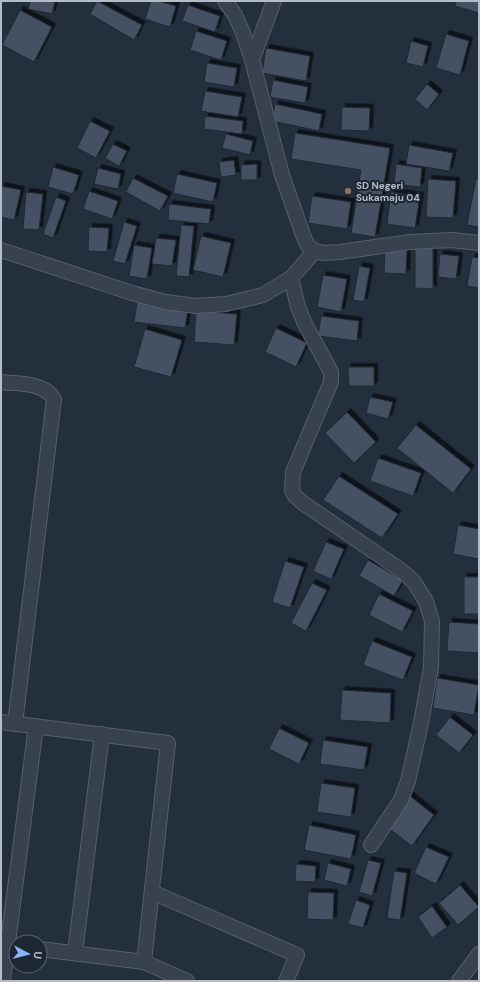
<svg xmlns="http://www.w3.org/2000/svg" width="480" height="982" viewBox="0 0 480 982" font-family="'DM Sans',sans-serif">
<defs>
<filter id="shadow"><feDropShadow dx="3.5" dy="-3.5" stdDeviation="0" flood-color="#0009"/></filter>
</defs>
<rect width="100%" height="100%" fill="#242f3e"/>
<!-- building -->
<g fill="#455162" stroke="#1f2835" filter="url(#shadow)">
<path d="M30 1H55L52 14 28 9Z"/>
<path d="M97 1 142 25 134 40 90 14Z"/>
<path d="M151 1H159L176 6 170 27 145 19Z"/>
<path d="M456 1H479V13L455 6Z"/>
<path d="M188 5 220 16 215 32 182 21Z"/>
<path d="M20 10 52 27 34 62 2 45Z"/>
<path d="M196 31 227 41 221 60 190 50Z"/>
<path d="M446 34 469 41 460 75 436 68Z"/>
<path d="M411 41 428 46 423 67 406 63Z"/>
<path d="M266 48 310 56 306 81 262 73Z"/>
<path d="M207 63 237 68 234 87 204 82Z"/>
<path d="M273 80 308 87 305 103 270 97Z"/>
<path d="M427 84 439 94 427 110 415 99Z"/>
<path d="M205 91 242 97 238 117 201 111Z"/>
<path d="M275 104 322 114 319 131 272 121Z"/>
<path d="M342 107 370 108 369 131 341 130Z"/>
<path d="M205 116 243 121 242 134 204 129Z"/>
<path d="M90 121 110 131 96 158 77 148Z"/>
<path d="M295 133 390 148 375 237 351 233 361 170 291 159Z"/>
<path d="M226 134 253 141 250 155 222 148Z"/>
<path d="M113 144 127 151 119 166 105 158Z"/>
<path d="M409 145 453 153 449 171 406 164Z"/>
<path d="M234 160 236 175 221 177 219 162Z"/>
<path d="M257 164V180H241V165Z"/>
<path d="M396 164 422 168 420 187 394 184Z"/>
<path d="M53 167 79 175 73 194 48 187Z"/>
<path d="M98 168 121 174 118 189 94 184Z"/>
<path d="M177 174 217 183 213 202 173 193Z"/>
<path d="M133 178 168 196 160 211 126 192Z"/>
<path d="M428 179 456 181 453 218 426 217Z"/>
<path d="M476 179 479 180V227L467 225Z"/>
<path d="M1 186 21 190 14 220 1 217Z"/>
<path d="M89 191 118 201 112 219 83 209Z"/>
<path d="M26 192 43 194 39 230 23 229Z"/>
<path d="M391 192 420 196 415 228 387 224Z"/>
<path d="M312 196 351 202 347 229 308 223Z"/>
<path d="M56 197 66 201 53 238 43 234Z"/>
<path d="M169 204 211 209 209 224 168 220Z"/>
<path d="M124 222 137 226 125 264 113 261Z"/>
<path d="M181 225 194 226 189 277 176 276Z"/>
<path d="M89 227 109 228 107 252 88 251Z"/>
<path d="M201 236 231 243 223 277 193 270Z"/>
<path d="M156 238 176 240 172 266 152 264Z"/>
<path d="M134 245 152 248 147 279 129 276Z"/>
<path d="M415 247H433V289L415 288Z"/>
<path d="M385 248 407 250 406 274 384 273Z"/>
<path d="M440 254 459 256 456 279 438 277Z"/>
<path d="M472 257 479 258V288L467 286Z"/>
<path d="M359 266 370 268 364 302 353 300Z"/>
<path d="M323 275 347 279 341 312 317 307Z"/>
<path d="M137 302 188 309 185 328 134 322Z"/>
<path d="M196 311 237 314 234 345 194 342Z"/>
<path d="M321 316 359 321 357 341 318 336Z"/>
<path d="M276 328 307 343 296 367 265 352Z"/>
<path d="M145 329 182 340 171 377 134 367Z"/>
<path d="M348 367H374V386H349Z"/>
<path d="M370 397 393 402 388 419 366 413Z"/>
<path d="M347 412 376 442 354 463 325 433Z"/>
<path d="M416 425 471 469 453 493 397 448Z"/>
<path d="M378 458 421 473 413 496 370 481Z"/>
<path d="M339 476 398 514 382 538 323 500Z"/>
<path d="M458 525 479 529V559L453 554Z"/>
<path d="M326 542 344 549 331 579 313 571Z"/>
<path d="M368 560 403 580 394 596 359 576Z"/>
<path d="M285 561 304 567 290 608 272 602Z"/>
<rect x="464" y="577" width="15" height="37"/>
<path d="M312 583 327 590 306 631 291 623Z"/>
<path d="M379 594 413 611 402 632 369 615Z"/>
<path d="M449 622 479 624V653L447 651Z"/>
<path d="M372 641 412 657 403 680 363 665Z"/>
<path d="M437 678 479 685 474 715 433 708Z"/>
<path d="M342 690 391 693 390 723 340 720Z"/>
<path d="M450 717 473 735 459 753 436 735Z"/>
<path d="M279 728 309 743 299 764 269 749Z"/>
<path d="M323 740 368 747 364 770 320 764Z"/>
<path d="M321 783 355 788 351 817 317 812Z"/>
<path d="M409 795 434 815 412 846 386 826Z"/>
<path d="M309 825 356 835 351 859 304 850Z"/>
<path d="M426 847 449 857 436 884 414 873Z"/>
<path d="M368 860 381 863 372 896 359 892Z"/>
<path d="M328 863 351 869 347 886 324 880Z"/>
<path d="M296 864 316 866 315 882 295 881Z"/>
<path d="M394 871 407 873 400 920 387 918Z"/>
<path d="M460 885 479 907 458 925 439 903Z"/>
<path d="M308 892 334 893 333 920 307 919Z"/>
<path d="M356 900 370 905 363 928 348 924Z"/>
<path d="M432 906 447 927 432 938 418 917Z"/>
</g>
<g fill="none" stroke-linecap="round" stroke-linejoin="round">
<!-- minor casing -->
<g stroke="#565f6c" stroke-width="16">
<g id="minor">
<path d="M225 1 235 15 243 33 252 60 282 175 303 235 308 246 315 251 323 253 340 252 410 242 452 240 479 243"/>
<path d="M252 60 274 1"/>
<path d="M1 250 132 293 165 302 196 306 226 304 263 295 291 278 315 251"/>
<path d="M291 278 298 307 305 324 331 372V382L293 472 292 490 295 496 303 503 402 571 414 582 426 601 432 621 431 667 421 723 408 781 401 800 371 845"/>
<path d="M1 382C18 384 44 382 54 399L15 724"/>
<path d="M1 722 168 743 144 962"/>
<path d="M152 892 297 955 286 981"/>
<path d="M40 949 144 962 187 981"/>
<path d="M75 953 102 734"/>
<path d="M3 981 36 726"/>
<path d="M459 981 479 954"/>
</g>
</g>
<!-- minor -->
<use href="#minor" stroke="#38414e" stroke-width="14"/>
</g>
<!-- markers -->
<circle fill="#8d6e63" stroke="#1d2633" stroke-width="1.5" cx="348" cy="191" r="4"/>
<g text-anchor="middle" stroke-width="4" stroke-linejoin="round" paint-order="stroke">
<!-- poi labels -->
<g font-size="10" font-weight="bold" fill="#b4bcc9" stroke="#1d2633" text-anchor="start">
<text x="356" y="189">SD Negeri<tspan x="356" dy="12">Sukamaju 04</tspan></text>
</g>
</g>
<!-- border -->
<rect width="480" height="982" fill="none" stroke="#b4bcc9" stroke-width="4"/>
<!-- north arrow -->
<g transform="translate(28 954) rotate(97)"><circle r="19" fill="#1d2633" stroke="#59626f"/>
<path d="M0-3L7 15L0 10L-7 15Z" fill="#8ab4f8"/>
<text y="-6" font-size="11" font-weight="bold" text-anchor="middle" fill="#b4bcc9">U</text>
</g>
</svg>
